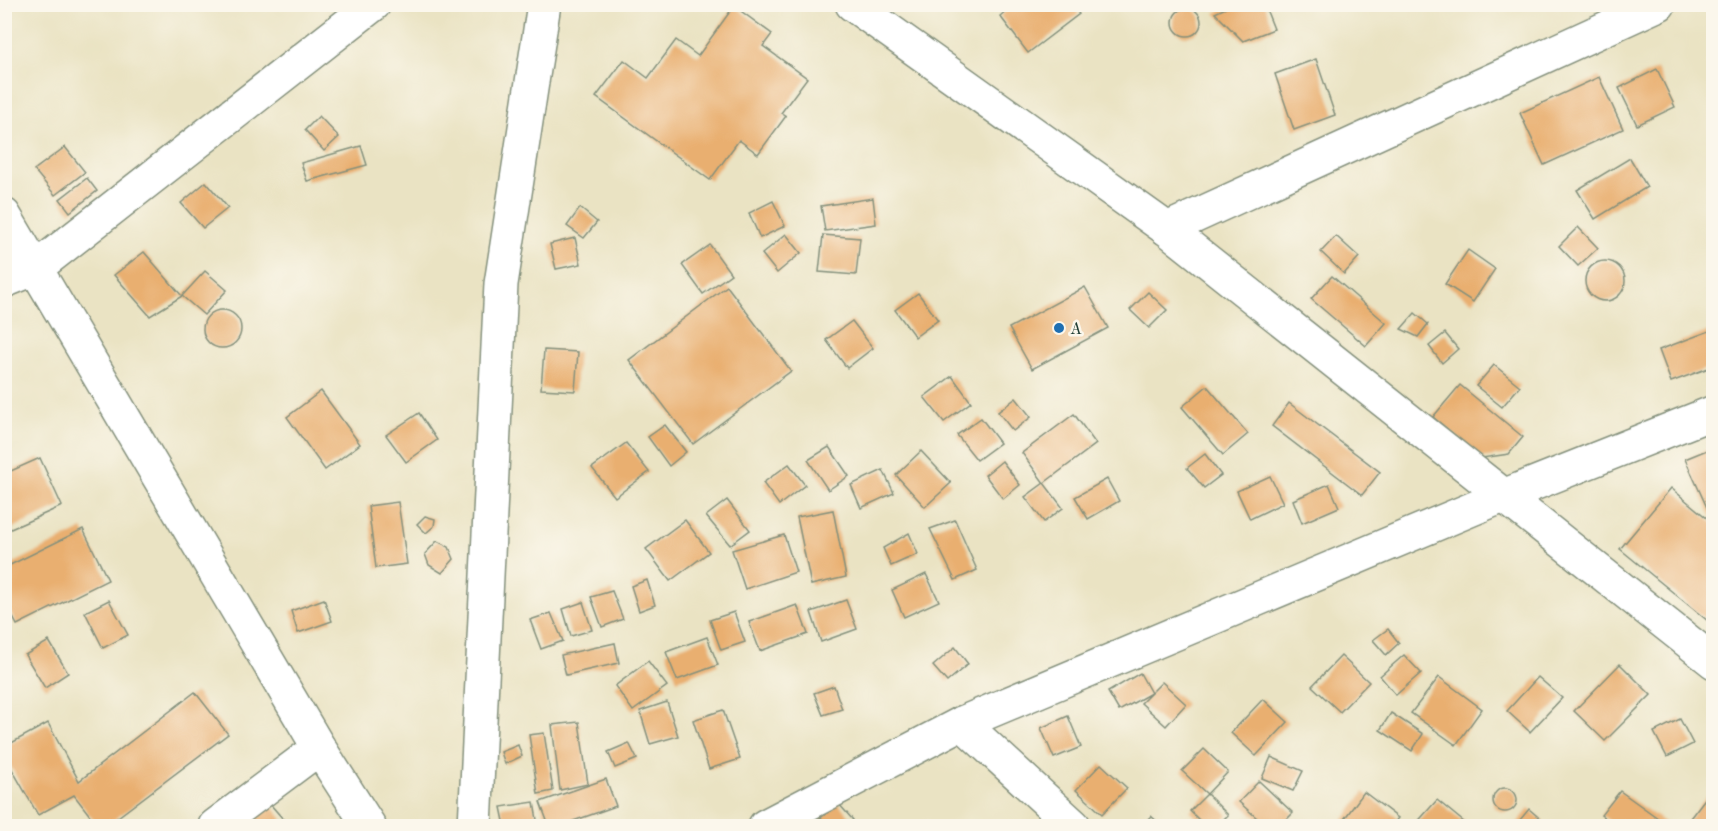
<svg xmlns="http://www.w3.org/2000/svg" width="1718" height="831" viewBox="0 0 1718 831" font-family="'IM FELL French Canon',serif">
<rect width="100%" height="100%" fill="#fbf7ec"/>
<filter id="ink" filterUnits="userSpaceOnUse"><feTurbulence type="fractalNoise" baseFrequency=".0167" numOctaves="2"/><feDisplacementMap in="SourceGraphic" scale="12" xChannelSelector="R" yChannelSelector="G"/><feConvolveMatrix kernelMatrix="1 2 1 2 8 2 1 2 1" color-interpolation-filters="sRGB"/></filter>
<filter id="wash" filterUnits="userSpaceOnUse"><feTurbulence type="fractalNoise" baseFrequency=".008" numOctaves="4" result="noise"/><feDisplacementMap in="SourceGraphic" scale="24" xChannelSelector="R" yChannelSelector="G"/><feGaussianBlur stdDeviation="1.35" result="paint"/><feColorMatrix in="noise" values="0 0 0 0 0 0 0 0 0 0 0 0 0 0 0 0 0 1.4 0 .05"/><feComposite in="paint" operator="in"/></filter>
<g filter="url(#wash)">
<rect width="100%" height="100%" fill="#eae3c3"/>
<g id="blocks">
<!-- building -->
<g fill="#e9af70">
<path d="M1014 4H1071L1079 14 1028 53 1000 16Z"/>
<path d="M1234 4H1264L1274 29 1243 41 1215 13Z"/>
<path d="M734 6 772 34 763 46 807 78 781 113 786 116 758 154 739 140 710 180 596 97 624 60 648 78 676 40 698 56Z"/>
<circle cx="1187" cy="22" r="14"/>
<path d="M1316 59 1335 115 1294 130 1275 74Z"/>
<path d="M1657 69 1675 107 1637 125 1619 88Z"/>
<path d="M1599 77 1623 129 1544 165 1520 113Z"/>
<path d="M319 116 339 137 324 151 305 130Z"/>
<path d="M361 146 367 165 307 181 301 163Z"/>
<path d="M65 147 85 172 55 195 34 170Z"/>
<path d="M1630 158 1647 187 1595 219 1577 190Z"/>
<path d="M87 178 97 191 70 212 60 199Z"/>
<path d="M206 182 228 208 203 228 181 203Z"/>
<path d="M873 198 876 224 825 231 821 206Z"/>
<path d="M773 201 785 226 760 238 749 213Z"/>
<path d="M580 208 597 222 584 238 567 226Z"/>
<path d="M1578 227 1598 248 1578 266 1559 246Z"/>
<path d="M786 234 801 253 777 273 762 254Z"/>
<path d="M823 235 860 238 856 275 819 272Z"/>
<path d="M1336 236 1359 257 1344 274 1321 252Z"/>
<path d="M575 238 581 264 556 269 550 244Z"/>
<path d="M710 245 731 274 703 294 682 265Z"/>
<path d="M1468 250 1495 269 1473 302 1445 284Z"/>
<path d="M144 252 182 296 150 316 114 275Z"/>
<circle cx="1605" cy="281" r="20"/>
<path d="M205 271 227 290 204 315 182 296Z"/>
<path d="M1332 276 1386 323 1366 346 1311 299Z"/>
<path d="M727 286 791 371 693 444 629 360Z"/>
<path d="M1085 287 1108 328 1032 369 1009 328Z"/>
<path d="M1148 292 1167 310 1149 328 1130 310Z"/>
<path d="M918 293 938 320 915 337 895 310Z"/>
<circle cx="222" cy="329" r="19"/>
<path d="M1415 313 1428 324 1418 337 1401 329Z"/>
<path d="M852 321 873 348 847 368 826 340Z"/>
<path d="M1712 330 1714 366 1671 382 1659 350Z"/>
<path d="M1445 333 1458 349 1442 363 1429 346Z"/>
<path d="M544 350 578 352 575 391 541 389Z"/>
<path d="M1494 365 1520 386 1502 407 1476 386Z"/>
<path d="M952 376 971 402 944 422 924 397Z"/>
<path d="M1460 385 1523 437 1509 454 1482 458 1433 417Z"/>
<path d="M1207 386 1248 434 1223 455 1182 407Z"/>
<path d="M321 391 360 444 325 470 287 417Z"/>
<path d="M1016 398 1031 417 1013 431 998 412Z"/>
<path d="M1289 403 1380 472 1362 495 1272 426Z"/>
<path d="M419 413 437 440 406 462 386 435Z"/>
<path d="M1074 414 1096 444 1044 483 1022 453Z"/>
<path d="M981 418 1000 443 977 460 957 435Z"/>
<path d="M665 425 686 452 669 466 648 437Z"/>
<path d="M626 443 649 472 615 497 592 468Z"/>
<path d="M829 447 849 476 828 490 808 460Z"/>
<path d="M1714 447V523L1685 459Z"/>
<path d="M921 451 951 483 925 507 896 475Z"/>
<path d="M1205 454 1221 475 1204 488 1187 468Z"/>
<path d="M40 458 62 506 4 532V474Z"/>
<path d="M1002 461 1020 485 1003 499 985 475Z"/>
<path d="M789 464 805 485 779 505 763 483Z"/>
<path d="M883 470 894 493 861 508 851 485Z"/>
<path d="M1270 476 1283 503 1250 519 1237 491Z"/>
<path d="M1107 479 1119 501 1088 519 1075 497Z"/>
<path d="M1044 483 1063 508 1044 522 1025 497Z"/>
<path d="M1329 484 1339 507 1302 523 1293 500Z"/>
<path d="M1671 488 1714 524V626L1620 549Z"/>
<path d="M727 500 750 530 730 545 706 516Z"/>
<path d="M398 502 407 564 376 568 368 506Z"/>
<path d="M833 510 846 577 811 585 797 517Z"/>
<path d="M425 516 435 519 434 526 426 533 417 524Z"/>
<path d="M685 520 709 552 670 581 646 549Z"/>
<path d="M955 520 977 570 955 580 930 529Z"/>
<path d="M83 529 108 580 17 625 4 600V568Z"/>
<path d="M909 533 918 554 891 566 883 548Z"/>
<path d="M784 535 796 572 745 589 732 550Z"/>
<path d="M437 541 449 547 454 559 442 573 429 565 425 554Z"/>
<path d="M926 574 939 601 904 617 892 590Z"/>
<path d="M647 580 655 605 639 611 631 586Z"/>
<path d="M612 591 623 619 602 627 591 597Z"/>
<path d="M324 599 332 621 298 633 291 611Z"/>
<path d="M109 600 128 635 103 648 85 612Z"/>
<path d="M846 600 857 629 821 642 811 612Z"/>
<path d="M583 602 592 630 571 636 563 609Z"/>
<path d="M797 605 808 634 760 651 749 622Z"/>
<path d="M734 612 745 642 721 650 710 620Z"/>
<path d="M551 613 563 641 541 649 530 620Z"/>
<path d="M1388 629 1399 643 1386 655 1373 640Z"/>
<path d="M707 637 718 665 677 680 666 652Z"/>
<path d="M49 641 68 673 45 688 25 655Z"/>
<path d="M615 643 619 663 566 675 561 655Z"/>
<path d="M955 647 968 664 947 682 933 666Z"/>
<path d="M1404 655 1421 673 1396 695 1380 676Z"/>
<path d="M1341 656 1369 682 1340 712 1312 686Z"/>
<path d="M648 661 667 686 633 711 615 686Z"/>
<path d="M1620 664 1651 695 1605 741 1574 711Z"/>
<path d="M1140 673 1151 693 1162 682 1186 704 1166 726 1141 703 1151 693 1119 711 1108 692Z"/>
<path d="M1439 677 1482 709 1456 745 1411 713Z"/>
<path d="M1538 677 1562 698 1530 732 1507 711Z"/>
<path d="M834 686 842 709 823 715 814 693Z"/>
<path d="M195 692 228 734 106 826H98L74 795 38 815 4 755V747L48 723 79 781Z"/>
<path d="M1263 699 1288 722 1256 756 1231 733Z"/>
<path d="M667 702 678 736 650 744 640 711Z"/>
<path d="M723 710 740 759 709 769 693 720Z"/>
<path d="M1391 713 1423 734 1412 751 1380 730Z"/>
<path d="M1068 716 1081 747 1054 758 1041 728Z"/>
<path d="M1680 719 1693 744 1667 757 1654 732Z"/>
<path d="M579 722 588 784 560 790 552 725Z"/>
<path d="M544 733 553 791 538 794 529 735Z"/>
<path d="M629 743 637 759 615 768 608 752Z"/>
<path d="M518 745 522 756 505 764 501 752Z"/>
<path d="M1204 749 1228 772 1207 794 1182 771Z"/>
<path d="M1271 757 1303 771 1293 791 1262 778Z"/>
<path d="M1101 764 1127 788 1102 814 1076 790Z"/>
<path d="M606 779 616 806 559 826H549L540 802Z"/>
<path d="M1259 781 1293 813 1280 826H1266L1239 802Z"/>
<path d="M1714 787V826H1684Z"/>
<circle cx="1505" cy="800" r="12"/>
<path d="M1620 791 1669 826H1616L1601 815Z"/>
<path d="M1364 792 1398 818 1392 826H1353L1342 822Z"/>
<path d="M1207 794 1228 815 1217 826H1205L1190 811Z"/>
<path d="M264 797 283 819 274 826H246L239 818Z"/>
<path d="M1437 800 1465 823 1462 826H1414Z"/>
<path d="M534 802 538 826H505L501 807Z"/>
<path d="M838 803 853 820 846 826H818L815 823Z"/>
<path d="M1529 809 1544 822 1540 826H1515Z"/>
<path d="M1151 816 1162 826H1141Z"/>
</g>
</g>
</g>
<g filter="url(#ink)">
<use href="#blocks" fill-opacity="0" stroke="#84907c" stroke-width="1.5"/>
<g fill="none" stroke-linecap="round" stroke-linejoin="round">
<!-- minor casing -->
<g stroke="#84907c" stroke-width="36">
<g id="minor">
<path d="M852 4 1167 229 1714 662"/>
<path d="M4 215 319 748 369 826"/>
<path d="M1167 229 1659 4"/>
<path d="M4 281 36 268 374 4"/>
<path d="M962 723 1074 826"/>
<path d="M215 826 319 748"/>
<path d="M475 826 501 284 544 4"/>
<path d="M765 826 962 723 1503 496 1714 412"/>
</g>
</g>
<!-- minor -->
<use href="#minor" stroke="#fff" stroke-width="33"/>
</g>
</g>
<!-- markers -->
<circle fill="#1f6fb2" stroke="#fbf7ec" stroke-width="2" cx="1059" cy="328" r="6"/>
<g text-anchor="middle" stroke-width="5" stroke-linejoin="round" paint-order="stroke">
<!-- poi labels -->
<g font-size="16" fill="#1f3d34" stroke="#fbf7ec" text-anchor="start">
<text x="1071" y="334">A</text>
</g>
</g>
<!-- margin -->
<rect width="1718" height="831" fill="none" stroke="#fbf7ec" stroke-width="24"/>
</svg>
